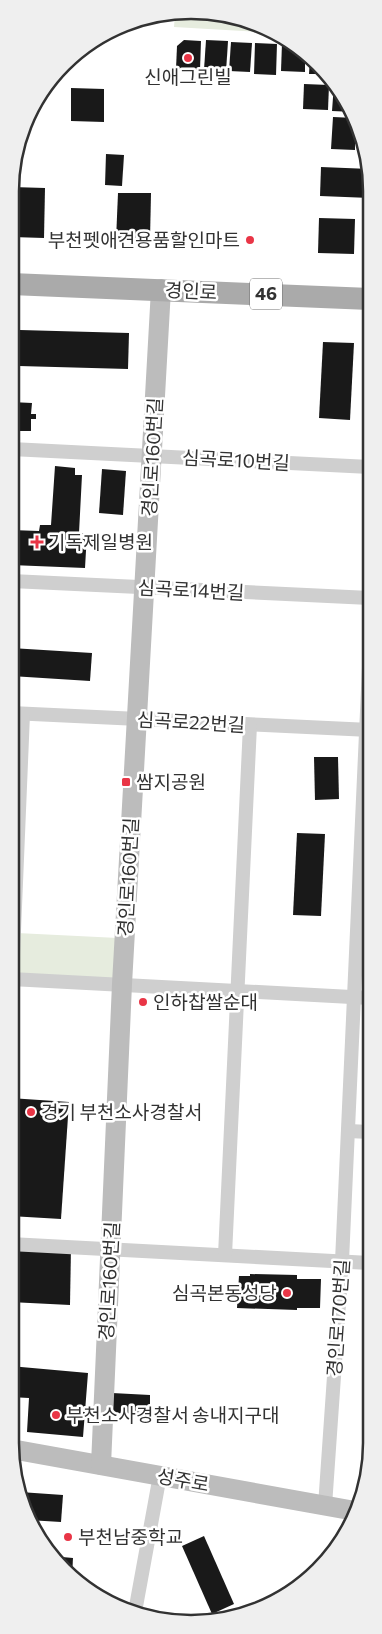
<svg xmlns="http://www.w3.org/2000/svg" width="382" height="1634" viewBox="0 0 382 1634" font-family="Commissioner,'Noto Sans KR',sans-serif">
<rect width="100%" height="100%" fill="#fff"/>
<!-- green -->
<g fill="#e6ecde">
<path d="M215 12 263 26 262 32 174 27 175 14Z"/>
<path d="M17 933 118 938 116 981 15 974Z"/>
</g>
<!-- building -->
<g fill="#191919">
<path d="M184 40 201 41 200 70 176 69 177 46Z"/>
<path d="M206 40 228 41 226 72 204 70Z"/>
<path d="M231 42 252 43 250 72 229 71Z"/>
<path d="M255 43 277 44 276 75 254 74Z"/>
<path d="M282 43H292L305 53V72L281 71Z"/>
<path d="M310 57 319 63 327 74H309Z"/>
<path d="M304 84 329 85 328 110 303 109Z"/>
<path d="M334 84 353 111 354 112 332 111Z"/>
<path d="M71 88 104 89V122L71 121Z"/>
<path d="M333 117 355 118V150L331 149Z"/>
<path d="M361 138H362L366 153H360Z"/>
<path d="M106 154 124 155 122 186 105 185Z"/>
<path d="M321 167 370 169V198L320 196Z"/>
<path d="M12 187 45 188 44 238 12 237Z"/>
<path d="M118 193H151L150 240H116Z"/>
<path d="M319 218 355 219 354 254 318 253Z"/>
<path d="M20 330 129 333 128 369 19 366Z"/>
<path d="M323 342 354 343 350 420 319 418Z"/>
<path d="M11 402 32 403 31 414H36V419H31V431H11Z"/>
<path d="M55 466 75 468V475H82L79 533H87L85 568 11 565V530L39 531 40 525H51Z"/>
<path d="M102 469 126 471 123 515 99 513Z"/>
<path d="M11 648 92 653 90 681 11 676Z"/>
<path d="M314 757H338L339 799 315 800Z"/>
<path d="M297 833 325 834 321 916 293 915Z"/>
<path d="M10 1098 69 1102 61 1219 10 1216Z"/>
<path d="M10 1246 71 1247 70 1305 10 1302Z"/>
<path d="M250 1274 297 1275V1279H321L320 1308H297V1310L237 1308 239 1276H250Z"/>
<path d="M10 1366 88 1373 83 1437 27 1432 29 1398 10 1397Z"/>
<path d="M112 1393 150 1395V1409H148V1414L110 1413Z"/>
<path d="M20 1492 63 1495 61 1522 28 1520 24 1512Z"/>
<path d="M204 1536 234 1604 212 1614 182 1546Z"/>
<path d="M51 1556 73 1558 72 1576 55 1563Z"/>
</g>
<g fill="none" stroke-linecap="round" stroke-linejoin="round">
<!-- street -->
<g stroke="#cfcfcf" stroke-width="14">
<path d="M11 449 370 467"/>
<path d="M11 581 370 598"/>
<path d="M11 713 370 730"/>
<path d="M11 979 370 998"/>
<path d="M12 979 23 714"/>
<path d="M348 1131 370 1132"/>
<path d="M10 1244 370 1263"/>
<path d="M225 1255 250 725"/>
<path d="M325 1506 342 1261 370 645"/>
<path d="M135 1612 160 1475"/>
</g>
<!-- secondary -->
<g stroke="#bcbcbc" stroke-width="20">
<path d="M11 1449 355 1511"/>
<path d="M101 1465 122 984 161 289"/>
</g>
<!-- primary -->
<path stroke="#aaa" stroke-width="22" d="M11 284 370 299"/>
</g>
<!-- markers -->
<g fill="#e93546" stroke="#fff" stroke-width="2">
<circle cx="188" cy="58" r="5"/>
<circle cx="250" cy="240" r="5"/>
<path d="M34.5 534.5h5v5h5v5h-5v5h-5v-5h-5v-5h5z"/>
<rect x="121" y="777" width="10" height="10" rx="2.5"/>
<circle cx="143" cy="1002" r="5"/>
<circle cx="31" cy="1112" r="5"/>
<circle cx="287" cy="1293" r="5"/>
<circle cx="56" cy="1415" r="5"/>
<circle cx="68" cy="1537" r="5"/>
</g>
<g text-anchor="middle" stroke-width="5" stroke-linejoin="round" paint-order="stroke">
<!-- shield labels -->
<rect fill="#fff" stroke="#707070" stroke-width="1" x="250" y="278.5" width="32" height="31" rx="4"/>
<g font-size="18" font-weight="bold" fill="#323232">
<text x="266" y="300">46</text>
</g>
<!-- poi labels -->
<g font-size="19" fill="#323232" stroke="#fff" text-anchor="start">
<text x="188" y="84" text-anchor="middle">신애그린빌</text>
<text x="240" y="247" text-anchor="end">부천펫애견용품할인마트</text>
<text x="48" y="549">기독제일병원</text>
<text x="136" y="789">쌈지공원</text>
<text x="153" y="1009">인하찹쌀순대</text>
<text x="41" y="1119">경기 부천소사경찰서</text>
<text x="277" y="1300" text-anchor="end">심곡본동성당</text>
<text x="66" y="1422">부천소사경찰서 송내지구대</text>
<text x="78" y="1544">부천남중학교</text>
</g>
<!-- street labels -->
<g font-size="19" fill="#323232" stroke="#fff">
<text transform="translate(191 291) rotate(3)" y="7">경인로</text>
<text transform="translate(152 457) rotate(-87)" y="7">경인로160번길</text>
<text transform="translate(236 460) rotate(3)" y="7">심곡로10번길</text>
<text transform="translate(191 590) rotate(3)" y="7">심곡로14번길</text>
<text transform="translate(191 722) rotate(3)" y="7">심곡로22번길</text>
<text transform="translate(128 877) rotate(-87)" y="7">경인로160번길</text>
<text transform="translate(109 1281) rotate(-87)" y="7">경인로160번길</text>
<text transform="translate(338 1318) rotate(-86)" y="7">경인로170번길</text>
<text transform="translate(183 1480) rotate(10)" y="7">성주로</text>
</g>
</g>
<!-- crop -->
<path d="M0 0H382V1634H0ZM191 19H191A172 172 0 0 1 363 191V1443A172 172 0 0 1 191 1615H191A172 172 0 0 1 19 1443V191A172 172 0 0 1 191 19Z" fill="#efefef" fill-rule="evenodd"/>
<path fill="none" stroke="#323232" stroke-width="2.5" d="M191 19H191A172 172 0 0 1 363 191V1443A172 172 0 0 1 191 1615H191A172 172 0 0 1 19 1443V191A172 172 0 0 1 191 19Z"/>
</svg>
